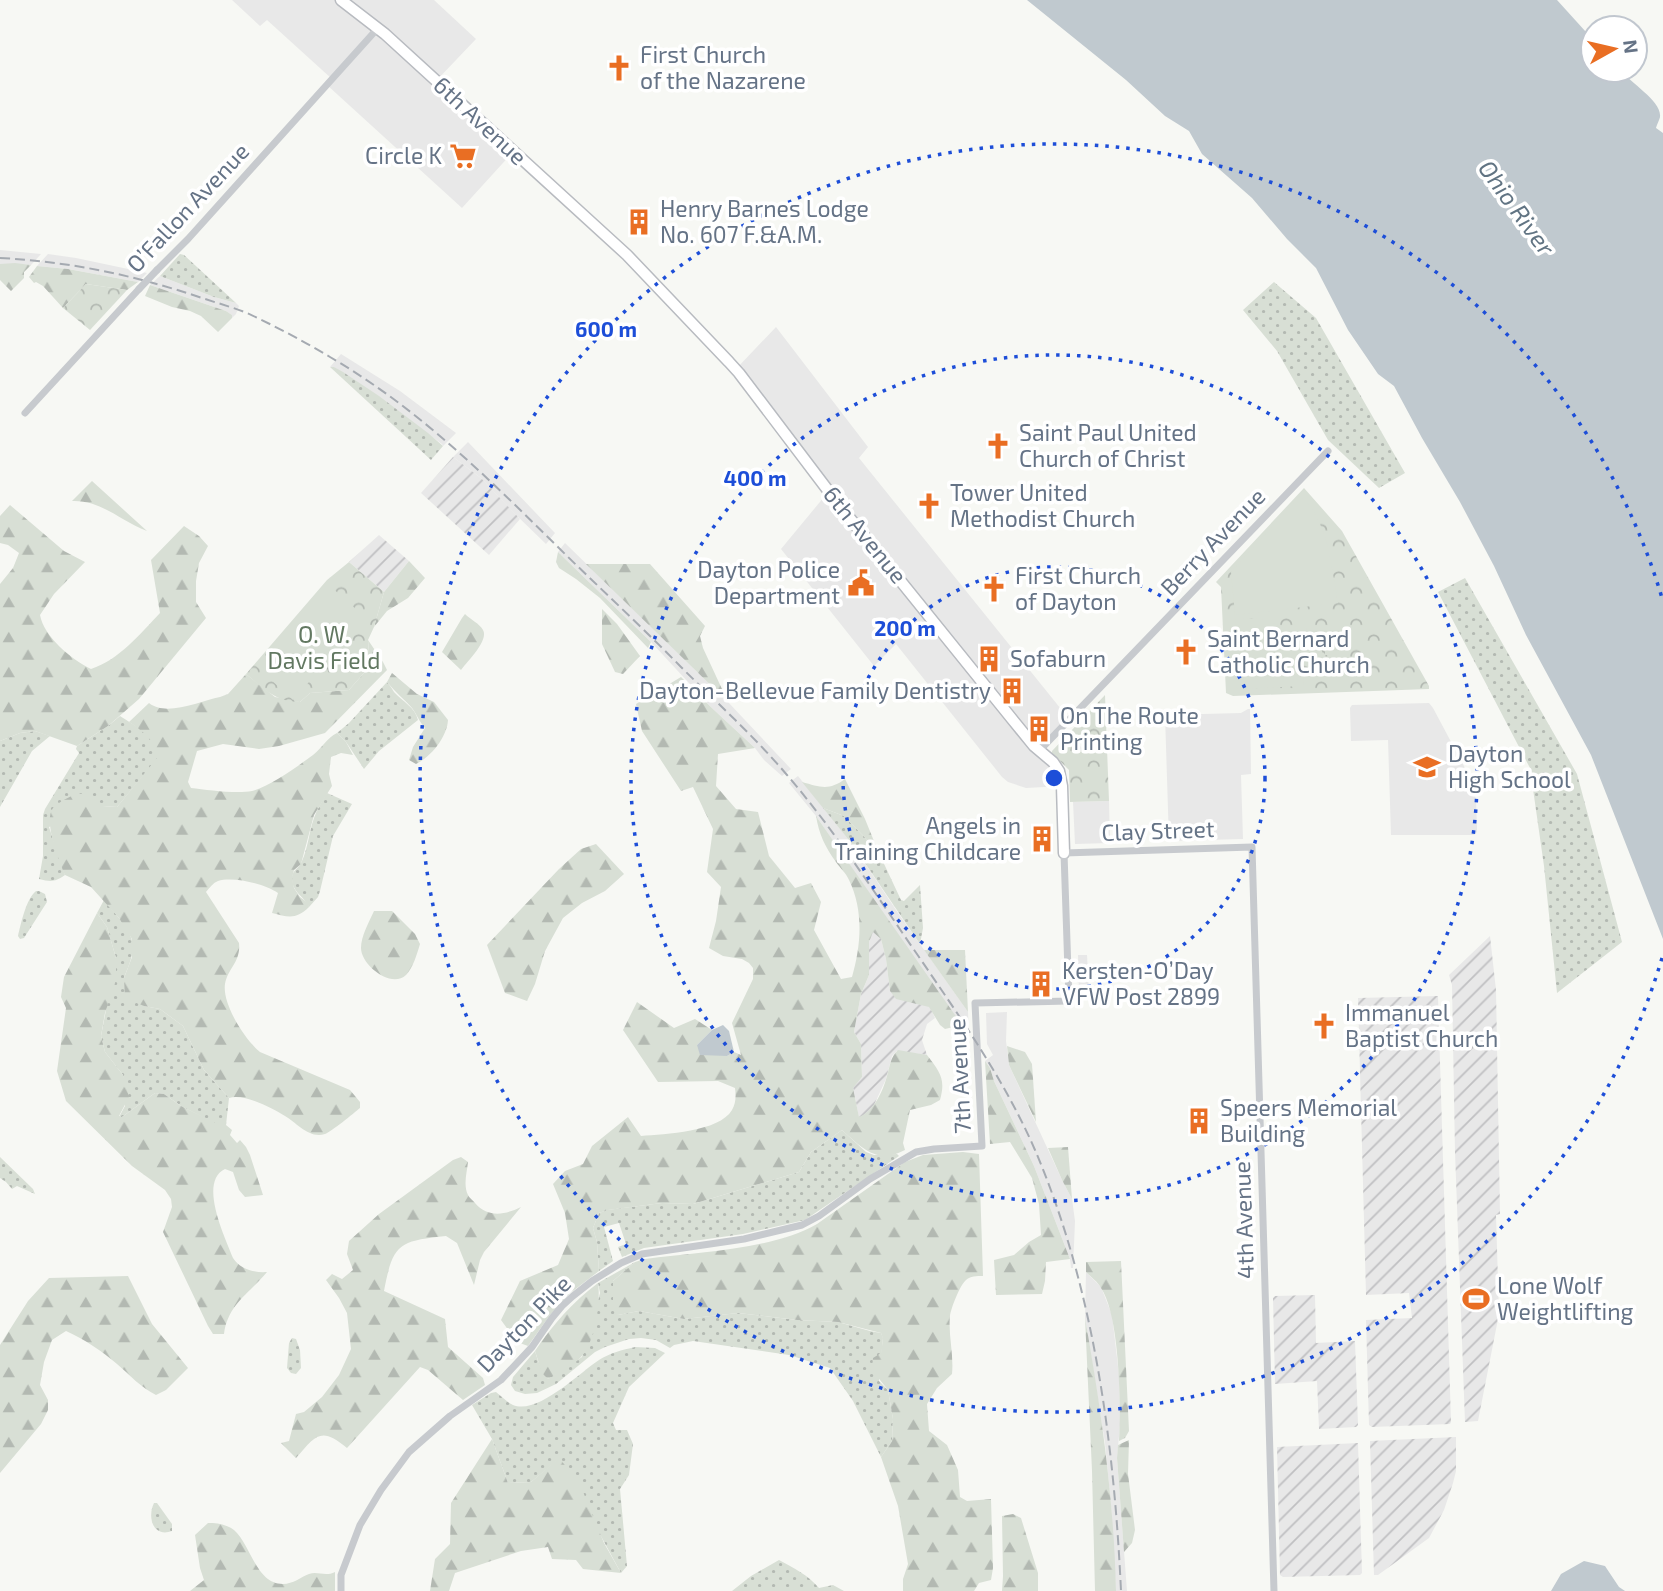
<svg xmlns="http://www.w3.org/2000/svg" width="1663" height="1591" viewBox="0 0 1663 1591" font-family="'Exo 2',sans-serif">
<defs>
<pattern id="industrial-furrows" width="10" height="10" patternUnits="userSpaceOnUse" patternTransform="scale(1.75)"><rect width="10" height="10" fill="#e8e8e8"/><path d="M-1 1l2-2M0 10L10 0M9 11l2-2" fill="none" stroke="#c0c0c2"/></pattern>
<pattern id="grass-dots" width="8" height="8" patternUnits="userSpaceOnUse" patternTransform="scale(1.75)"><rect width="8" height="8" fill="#d8dfd5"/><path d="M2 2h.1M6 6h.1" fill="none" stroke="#b3b9b2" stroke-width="1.8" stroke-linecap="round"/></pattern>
<pattern id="forest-firs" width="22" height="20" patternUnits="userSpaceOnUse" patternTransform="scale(1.75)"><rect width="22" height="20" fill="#d8dfd5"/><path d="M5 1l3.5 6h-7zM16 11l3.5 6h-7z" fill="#b3b9b2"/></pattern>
<pattern id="park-crowns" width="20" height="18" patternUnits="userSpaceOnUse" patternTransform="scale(1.75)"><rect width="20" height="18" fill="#d8dfd5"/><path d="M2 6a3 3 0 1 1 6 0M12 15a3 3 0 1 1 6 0" fill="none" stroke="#b3b9b2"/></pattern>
</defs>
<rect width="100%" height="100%" fill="#f7f8f4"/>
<!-- built -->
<g fill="#e8e8e8">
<path d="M232 0H434L476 39 436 81 513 152 462 208 327 85 332 79 267 20 260 26Z"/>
<path d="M0 250 41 254 31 265 0 264Z"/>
<path d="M48 254 76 258 147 273 138 282 68 269 37 266Z"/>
<path d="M160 276 214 297 236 303 239 306 236 314 232 318V315L226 311 150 285Z"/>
<path d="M776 327 868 447 859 458 1069 719 1039 750 1053 762 1062 786 1026 788 1008 782 1002 777 896 644 874 666 781 549 829 491 736 369Z"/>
<path d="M341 354 400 391 456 433 443 446 442 444 334 367H330Z"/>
<path d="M468 442 555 533 546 544 514 513 481 478 453 457Z"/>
<path d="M565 543 728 702 791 769 782 776 764 760 755 748 713 709 651 642 558 552Z"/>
<path d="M1429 703 1433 708 1473 783 1476 801 1477 827V832L1474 835H1391L1388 740 1351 741 1350 708 1352 705Z"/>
<path d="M1248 709H1250L1251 774 1241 775 1243 839 1169 841 1165 715 1241 713Z"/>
<path d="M798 776 852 844 898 913 968 1012 969 1037 816 816 789 783Z"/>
<path d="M1109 801 1110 843 1075 844 1073 802Z"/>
<path d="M1078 955H1087L1089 991H1079Z"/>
<path d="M1007 1012 1006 1041 1009 1065 1062 1180 1072 1199 1075 1221 1073 1268H1071L1070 1259 1034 1166 994 1081 990 1068 985 1061 993 1055 987 1044 986 1013Z"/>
<path d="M1086 1272 1101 1287 1112 1315 1119 1375 1120 1425 1117 1458 1127 1591H1116L1111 1506 1105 1443 1085 1318Z"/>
</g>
<!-- industrial -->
<g fill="url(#industrial-furrows)">
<path d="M453 457 481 478 520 519 489 555 421 493Z"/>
<path d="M379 535 409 561 384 592 349 562Z"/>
<path d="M873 931 881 939 886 959 890 991 930 1007 935 1018 927 1024 922 1040 927 1055 897 1051 892 1056 886 1079 874 1105 868 1113 859 1118 853 1087 862 1077 861 1044 854 1032 861 994 869 975V942Z"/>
<path d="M1490 936 1496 990 1500 1214 1496 1215 1499 1314 1478 1421 1465 1422 1455 1152 1452 985 1449 975Z"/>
<path d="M1438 996 1451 1422 1450 1424 1372 1427 1369 1425 1366 1320 1412 1318 1409 1293 1366 1295 1358 998Z"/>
<path d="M1315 1295 1316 1343 1355 1341 1358 1425 1356 1427 1319 1429 1317 1381 1275 1384 1273 1298 1275 1296Z"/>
<path d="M1456 1437V1471L1453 1483 1444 1510 1429 1538 1378 1575H1374L1370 1441Z"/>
<path d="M1358 1443 1362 1573 1360 1575 1283 1577 1280 1575 1277 1447Z"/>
</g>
<!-- grass -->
<g fill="url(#grass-dots)">
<path d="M180 254 184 255 236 303 214 297 160 276Z"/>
<path d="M1274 282 1316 318 1405 473 1379 488 1328 440 1277 351 1243 310Z"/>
<path d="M330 367H334L343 372 379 396 428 433 443 446 431 460Z"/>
<path d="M1465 578 1577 774 1622 942 1557 993 1544 866 1530 768 1438 592Z"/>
<path d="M387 682C390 685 392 689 394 692 403 702 415 707 418 720L379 751 364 769 346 742 337 733 349 723Z"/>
<path d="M120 716C134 725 159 738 158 758L117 807 103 806 49 827 65 875C55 882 51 882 39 879L43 856V815L45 809 79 753 76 749 77 746 108 726Z"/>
<path d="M35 731 50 736 32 751 0 807V741L20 733Z"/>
<path d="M327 793 352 804 333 836 320 891 318 897 309 907C305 897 293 893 292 880 291 870 299 869 302 861 308 848 309 832 314 818 317 809 322 801 327 793Z"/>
<path d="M823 808 844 816 878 851 901 900 904 901 920 885 923 928 920 944 852 844Z"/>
<path d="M36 891H39L45 894 47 902 24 938 20 939 18 936C21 924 26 899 36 891Z"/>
<path d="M104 900C112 910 130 928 132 941 135 954 128 967 124 978L144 1006 160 1009 183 1026 204 1070 229 1098 226 1125 220 1126 181 1106 164 1094 155 1093 122 1117H119L125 1106 123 1075 105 1052 101 1036 116 958 107 927 97 913Z"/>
<path d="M842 1130 866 1152 874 1155 897 1154 899 1156 805 1220 743 1234 644 1248 622 1257 618 1247 626 1244 619 1223 604 1227 613 1261 599 1271 597 1242 593 1228 599 1213 607 1210 662 1203 693 1204 799 1172 811 1152Z"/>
<path d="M0 1157 33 1189 35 1194 17 1186 12 1189 6 1182 0 1178Z"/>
<path d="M635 1262 613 1281 618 1315 639 1311 684 1319 738 1313 797 1320 838 1322 870 1331 881 1333 883 1338 879 1381 888 1390 893 1419 892 1441 881 1457 853 1401 830 1368 789 1355 693 1341 674 1345 670 1348 656 1340 641 1338 629 1339 605 1347 595 1352 556 1384 537 1393 525 1394 515 1391 511 1385 513 1377 535 1351 538 1361 548 1379 582 1357 600 1293 598 1283Z"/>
<path d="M292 1338 296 1339 300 1350 301 1368 296 1374 291 1373 287 1368 289 1343Z"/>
<path d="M635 1347 655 1348 665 1353 629 1387 613 1423 616 1430H627L633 1444 629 1475 620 1489 627 1566 621 1573 559 1459 531 1482 508 1483 492 1439 472 1405 491 1393 496 1392C501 1396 508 1403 513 1405 538 1415 579 1373 599 1360 610 1353 622 1350 635 1347Z"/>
<path d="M154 1503H157L172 1524V1531C153 1538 147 1517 154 1503Z"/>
<path d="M779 1560C794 1568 808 1575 819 1588L833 1585 844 1591H732L751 1576Z"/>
</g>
<!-- forest -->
<g fill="url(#forest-firs)">
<path d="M15 263 31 265 24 272V278L11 291 0 280V264Z"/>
<path d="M37 266 68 269 138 282 127 290 86 284 63 308 43 286 36 282 34 283 29 277Z"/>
<path d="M150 285 226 311 232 315V318L218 332 201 316 190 311 172 307 145 296Z"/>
<path d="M92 481 147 531C120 521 102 500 72 501Z"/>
<path d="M10 505 64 551 85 562 54 594 40 615C44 637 71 659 91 669 119 660 140 634 160 613L151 560 184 526 199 536 208 546 199 563 196 581V602L206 618 139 699 108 726 77 746 35 731 20 733 0 741V584L13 568 19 553 8 545 0 543V516Z"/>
<path d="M558 552 651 642 648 648 600 598 576 579 559 568 556 562Z"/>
<path d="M409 561 425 578 408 598 387 611 374 627 384 592Z"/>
<path d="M586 564H650L705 626 700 636 703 648 728 702Z"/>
<path d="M602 609 617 624 640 656 623 674 615 672 602 644Z"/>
<path d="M465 614C470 619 480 624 483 630 489 640 468 661 461 670L442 652 462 618Z"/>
<path d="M368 640 383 662 387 670 325 733 279 746 259 749 223 744 197 751 188 782 191 788C207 790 237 794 252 791 269 787 298 766 313 755 322 748 327 738 337 733L346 742 353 755 341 753 331 757 329 774 332 786 314 815 301 864 294 870 292 878 294 888 300 897 308 903 309 907C296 920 288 917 272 913L278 893C265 884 233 876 218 881 213 883 210 887 206 892L239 943C241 962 228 968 225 984 222 1004 245 1040 260 1052L350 1090 360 1102V1108C354 1113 331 1132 325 1134 309 1139 297 1123 285 1116 272 1108 244 1093 229 1098L204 1070 183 1026 160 1009 144 1006 125 998 124 978 132 957V939L119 918 91 887 65 875C59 860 43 821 53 808 58 802 70 797 77 793L95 797 103 806 117 807 157 758C158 742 141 730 129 722L149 703C166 717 200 701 220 697L228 694 246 674 275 697 300 702 310 693 349 690 370 666Z"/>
<path d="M392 673 417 694 434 702 448 720C447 737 431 757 416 764L409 760 413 747 425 728C419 721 417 715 412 708 404 699 395 692 387 682Z"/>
<path d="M681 677 713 709 755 748 718 754 716 786 736 809 758 812 769 856 795 888 811 883 821 902 814 930 841 979 852 977C861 945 864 911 849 880 846 873 840 868 836 862 825 847 819 834 816 816L962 1025 945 1029 940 1025 929 1007 896 999 890 991 886 959 881 939 873 932 869 942V975L861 994 854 1032 861 1044 862 1077 853 1088 859 1117C874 1111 883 1091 887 1076 890 1066 890 1058 898 1050L927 1055C940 1072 946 1079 940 1100L931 1105 910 1110 903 1143 905 1150C877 1165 862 1148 842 1130L811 1152 799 1172 693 1204 662 1203 608 1210 599 1213 593 1228 597 1242 599 1271 569 1294 550 1315 528 1346 517 1342 501 1320 520 1281 558 1265 569 1239 565 1213 553 1184 565 1171 583 1164 592 1146 628 1117 641 1136C665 1134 719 1132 732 1110 736 1103 736 1096 735 1088L718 1081 658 1082 623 1030 637 1002 674 1028 695 1019 712 1030 697 1045 727 1056 734 1052 741 1055 732 1023 753 979V968L749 963 742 959 723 956 709 948 716 921 721 887 707 872 713 829 693 787 681 791 642 731 636 704Z"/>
<path d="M845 779 865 819 878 851 844 816 823 808 802 782C820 787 829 791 845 779Z"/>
<path d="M596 844 624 874 605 891 582 903 563 918 545 951 535 984 527 1001 505 993 487 945 559 869 581 849Z"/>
<path d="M374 911H392L415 934 420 944C417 954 413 968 406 975 391 989 361 965 361 948 361 936 369 922 374 911Z"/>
<path d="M97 913 107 927 116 958V980L105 1013 101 1036 105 1052 123 1075 129 1097 119 1116 122 1117 155 1093 164 1094 181 1106 220 1125H226L232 1130 230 1135 237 1143 240 1140 246 1147 250 1155 263 1195 245 1197 239 1190 233 1172 225 1169C198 1182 225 1237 233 1258 240 1269 254 1273 267 1272 249 1294 228 1304 224 1334H213L208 1326 163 1232 172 1207 171 1199 165 1190 132 1166 66 1101 57 1071 66 1008 61 997 64 977Z"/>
<path d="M924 950H965L968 1012Z"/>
<path d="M1007 1046 1025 1052 1032 1064 1036 1122 1009 1065Z"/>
<path d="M985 1061 990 1068 994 1081 1034 1166 1070 1259 1046 1262 1045 1281 1042 1294 996 1295 994 1260 1014 1255 1029 1242 1041 1235 1039 1204 1032 1178 1010 1142 990 1144Z"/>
<path d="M1068 1147 1072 1199 1062 1180 1048 1148Z"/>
<path d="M963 1152 979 1154 983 1276C977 1276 970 1276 966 1280 960 1285 951 1308 950 1316 948 1334 954 1355 952 1374L937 1388 927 1404 929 1431 947 1445 958 1470 960 1497 967 1501 991 1499 993 1568 991 1580 979 1583 974 1591H903V1579L908 1564 898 1506 881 1457 892 1441 893 1419 888 1390 872 1370 873 1358 881 1353 883 1339 881 1333 838 1322 797 1320 738 1313 684 1319 639 1311 618 1315 613 1308V1281L635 1262 645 1259C697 1252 772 1250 817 1224L905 1162 923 1155Z"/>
<path d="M461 1157 468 1162C467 1172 463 1185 468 1195 469 1198 473 1200 475 1203 488 1218 505 1215 521 1207L484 1252 480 1260 474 1285 457 1243 446 1236C398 1241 393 1244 384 1291L445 1319 448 1347 483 1378 485 1385 463 1400 428 1370 420 1367 347 1448C321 1426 316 1435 296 1458L281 1443 289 1441 296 1414 304 1412 322 1397 339 1375 351 1349 347 1313 339 1298 326 1280 332 1274 342 1279 353 1270 347 1254 349 1241 379 1214 453 1160Z"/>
<path d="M1121 1261 1129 1431 1125 1438 1119 1441C1121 1406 1120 1316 1101 1288 1098 1282 1091 1277 1086 1272V1262Z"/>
<path d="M128 1276 152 1324 188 1368 166 1390 156 1395C140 1387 130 1375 117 1364 102 1351 84 1339 66 1331L52 1340 44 1362 40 1385 48 1400V1410L41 1424 0 1473V1345L28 1301 49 1278Z"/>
<path d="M598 1283C601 1301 595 1343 581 1357 573 1366 559 1373 548 1379L542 1373 535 1351C553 1324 573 1302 598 1283Z"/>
<path d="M1085 1318C1101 1408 1114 1499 1116 1591H1095L1092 1471Z"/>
<path d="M492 1439 508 1483 531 1482 559 1458 579 1482 604 1543 621 1573 583 1569 576 1560 552 1559 548 1547 521 1551 455 1573 449 1591H430L435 1559 450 1544 451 1503Z"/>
<path d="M1129 1440 1128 1474 1135 1530 1132 1543 1124 1552 1117 1458 1118 1445Z"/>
<path d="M1013 1514 1021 1518 1038 1573V1591H1002L1003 1576 1002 1516Z"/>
<path d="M208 1523C217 1523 226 1524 234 1530 251 1545 256 1584 283 1584 293 1584 301 1577 309 1574 318 1571 325 1577 335 1572V1591H190L204 1580 200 1568 195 1535Z"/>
</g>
<!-- park -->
<g fill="url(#park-crowns)">
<path d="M86 284 127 290 90 330 63 308Z"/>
<path d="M1304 488 1342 531 1429 686V689L1233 696 1226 693 1221 587 1216 582Z"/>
<path d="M349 562 384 592 374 627 368 640 370 666 349 690 310 693 300 702C276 702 264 689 246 674L327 580Z"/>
<path d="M1105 695 1109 801 1070 802 1069 770 1052 753V751Z"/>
</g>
<!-- pitch -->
<g fill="#d8dfd5">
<path d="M1300 496C1329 521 1331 566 1338 603L1235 615 1231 572Z"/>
<path d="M329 585 366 618 293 700 256 666Z"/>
<path d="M1235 618C1271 618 1278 621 1303 648L1304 686 1237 689Z"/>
<path d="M1306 628H1322V655L1307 656Z"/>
<rect x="1325" y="628" width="16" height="27"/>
</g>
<!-- water -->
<g fill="#c0c9cf">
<path d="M1027 0H1557L1586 32 1593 39V70H1621C1630 83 1662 101 1660 117 1660 118 1656 127 1656 128L1663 133V939L1591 755 1526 635 1494 566 1460 502 1422 438 1394 386 1378 374 1348 330 1316 268 1287 239 1252 198 1202 154 1189 131 1165 116 1126 80Z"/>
<path d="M723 1025 729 1031 734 1052 727 1056 700 1055 697 1045 712 1030Z"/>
<path d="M1584 1561 1605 1566 1619 1587 1625 1591H1551L1561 1574Z"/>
</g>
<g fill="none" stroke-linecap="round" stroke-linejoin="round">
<!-- major casing -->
<g stroke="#b8bbc0" stroke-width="13">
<path id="major" d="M341 0 385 34 627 255 729 362 739 373 836 501 1012 719 1034 746 1053 762 1059 771 1062 786 1064 853"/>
</g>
<!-- minor -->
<g stroke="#c7cace" stroke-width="7">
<path d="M157 270 188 239 378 28"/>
<path d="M25 413 139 289"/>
<path d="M1039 751 1328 451"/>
<path d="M341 1591V1575L360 1525 381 1490 409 1452 450 1416 501 1380 532 1347 552 1318 562 1306 573 1296 592 1281 621 1263 642 1254 744 1239 802 1225 819 1216 870 1179 916 1152 934 1149 982 1146 975 1003 1069 1001 1064 853 1252 847 1274 1591"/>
</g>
<!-- major -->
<use href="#major" stroke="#fff" stroke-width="10"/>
<!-- rail -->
<path stroke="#a5aab1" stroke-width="2" stroke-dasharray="10 5" stroke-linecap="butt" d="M0 258C72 262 134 275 202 298 217 303 232 307 247 313 275 326 303 341 330 357 421 410 492 482 567 556 605 593 644 629 681 667 717 703 754 736 787 775 836 832 876 895 919 957 962 1020 1005 1081 1035 1150 1094 1288 1114 1442 1121 1591"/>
<!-- minor-bridge -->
<path stroke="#c7cace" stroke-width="7" d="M139 289 157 270"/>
</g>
<!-- distance rings -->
<g fill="none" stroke="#1d4ed8" stroke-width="3.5" stroke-dasharray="3.5 7">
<circle cx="1054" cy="778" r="211"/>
<circle cx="1054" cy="778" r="423"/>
<path d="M1662 958A634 634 0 1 1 1662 598"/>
</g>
<!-- icons -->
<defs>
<g id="church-bare" transform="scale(2.1)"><path d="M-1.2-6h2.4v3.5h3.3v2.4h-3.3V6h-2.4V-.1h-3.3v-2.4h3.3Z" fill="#e96e23" stroke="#fff" stroke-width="2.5" paint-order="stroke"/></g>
<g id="supermarket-bare" transform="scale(2.1)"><path d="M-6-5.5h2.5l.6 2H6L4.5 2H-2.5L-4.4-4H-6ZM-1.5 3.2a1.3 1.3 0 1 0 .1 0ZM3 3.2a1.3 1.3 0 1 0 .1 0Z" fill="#e96e23" stroke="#fff" stroke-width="2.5" paint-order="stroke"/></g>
<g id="building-bare" transform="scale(2.1)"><path d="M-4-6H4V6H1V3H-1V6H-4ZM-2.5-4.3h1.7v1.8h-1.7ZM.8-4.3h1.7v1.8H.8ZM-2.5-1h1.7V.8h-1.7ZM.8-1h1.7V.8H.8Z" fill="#e96e23" stroke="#fff" stroke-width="2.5" paint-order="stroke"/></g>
<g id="civic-bare" transform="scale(2.1)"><path d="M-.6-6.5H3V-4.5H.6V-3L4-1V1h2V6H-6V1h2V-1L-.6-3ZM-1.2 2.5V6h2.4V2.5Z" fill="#e96e23" stroke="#fff" stroke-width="2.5" paint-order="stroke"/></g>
<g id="school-bare" transform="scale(2.1)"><path d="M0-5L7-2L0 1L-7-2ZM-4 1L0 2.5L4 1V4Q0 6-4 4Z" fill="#e96e23" stroke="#fff" stroke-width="2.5" paint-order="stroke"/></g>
<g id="stadium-bare" transform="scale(2.1)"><path d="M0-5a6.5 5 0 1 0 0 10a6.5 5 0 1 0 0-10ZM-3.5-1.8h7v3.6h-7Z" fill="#e96e23" stroke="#fff" stroke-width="2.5" paint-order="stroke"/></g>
</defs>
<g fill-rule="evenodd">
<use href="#church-bare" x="619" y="68"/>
<use href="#supermarket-bare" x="463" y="156"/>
<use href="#building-bare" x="639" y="222"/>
<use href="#church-bare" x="998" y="446"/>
<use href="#church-bare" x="929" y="506"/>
<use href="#civic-bare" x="861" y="583"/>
<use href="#church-bare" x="994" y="589"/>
<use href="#church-bare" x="1186" y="652"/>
<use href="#building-bare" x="989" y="659"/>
<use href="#building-bare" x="1012" y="691"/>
<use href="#building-bare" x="1039" y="729"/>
<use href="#school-bare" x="1427" y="767"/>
<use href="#building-bare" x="1042" y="839"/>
<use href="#building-bare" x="1041" y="984"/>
<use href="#church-bare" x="1324" y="1026"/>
<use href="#building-bare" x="1199" y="1121"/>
<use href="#stadium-bare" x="1476" y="1299"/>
</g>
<g text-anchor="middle" stroke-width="7" stroke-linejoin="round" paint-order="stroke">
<!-- poi labels -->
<g font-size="23" fill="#657386" stroke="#fff" text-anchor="start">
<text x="640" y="63">First Church<tspan x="640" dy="26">of the Nazarene</tspan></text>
<text x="442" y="164" text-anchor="end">Circle K</text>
<text x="660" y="217">Henry Barnes Lodge<tspan x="660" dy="26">No. 607 F.&amp;A.M.</tspan></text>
<text x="1019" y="441">Saint Paul United<tspan x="1019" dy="26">Church of Christ</tspan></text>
<text x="950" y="501">Tower United<tspan x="950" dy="26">Methodist Church</tspan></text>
<text x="840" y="578" text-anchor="end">Dayton Police<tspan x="840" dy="26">Department</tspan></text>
<text x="1015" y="584">First Church<tspan x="1015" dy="26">of Dayton</tspan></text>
<text x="1207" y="647">Saint Bernard<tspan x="1207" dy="26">Catholic Church</tspan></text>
<text x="1010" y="667">Sofaburn</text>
<text x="991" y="699" text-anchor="end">Dayton-Bellevue Family Dentistry</text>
<text x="1060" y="724">On The Route<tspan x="1060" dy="26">Printing</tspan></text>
<text x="1448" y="762">Dayton<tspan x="1448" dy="26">High School</tspan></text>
<text x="1021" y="834" text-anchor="end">Angels in<tspan x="1021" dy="26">Training Childcare</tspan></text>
<text x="1062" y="979">Kersten-O’Day<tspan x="1062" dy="26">VFW Post 2899</tspan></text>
<text x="1345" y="1021">Immanuel<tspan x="1345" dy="26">Baptist Church</tspan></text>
<text x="1220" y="1116">Speers Memorial<tspan x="1220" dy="26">Building</tspan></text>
<text x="1497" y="1294">Lone Wolf<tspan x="1497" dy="26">Weightlifting</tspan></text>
</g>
<!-- street labels -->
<g font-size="23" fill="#657386" stroke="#fff">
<text transform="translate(480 121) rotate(43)" y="8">6th Avenue</text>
<text transform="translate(188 208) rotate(-47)" y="8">O’Fallon Avenue</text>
<text transform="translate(865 535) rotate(51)" y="8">6th Avenue</text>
<text transform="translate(1213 542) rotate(-46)" y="8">Berry Avenue</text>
<text transform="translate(1158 831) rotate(-2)" y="8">Clay Street</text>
<text transform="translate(960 1076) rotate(-93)" y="8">7th Avenue</text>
<text transform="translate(1244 1220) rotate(-92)" y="8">4th Avenue</text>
<text transform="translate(524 1324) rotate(-46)" y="8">Dayton Pike</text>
</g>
<!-- park labels -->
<g font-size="23" fill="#627861" stroke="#fff">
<text x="324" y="643">O. W.<tspan x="324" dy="26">Davis Field</tspan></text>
</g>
<!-- water labels -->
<g font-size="24" font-style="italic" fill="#617483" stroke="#fff">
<text transform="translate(1516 208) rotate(54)" y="8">Ohio River</text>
</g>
</g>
<circle cx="1054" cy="778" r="10" fill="#1d4ed8" stroke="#fff" stroke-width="3.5"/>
<g font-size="21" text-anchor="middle" font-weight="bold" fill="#1d4ed8" stroke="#fff" stroke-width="7" stroke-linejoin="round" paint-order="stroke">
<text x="606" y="337">600 m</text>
<text x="755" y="486">400 m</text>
<text x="905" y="636">200 m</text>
</g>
<!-- north arrow -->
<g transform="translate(1614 49) rotate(82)"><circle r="33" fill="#ffffff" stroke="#c1c7cf" stroke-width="2"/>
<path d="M0-5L12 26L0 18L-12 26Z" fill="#e96e23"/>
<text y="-10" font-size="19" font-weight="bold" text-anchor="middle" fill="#657386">N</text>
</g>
</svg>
